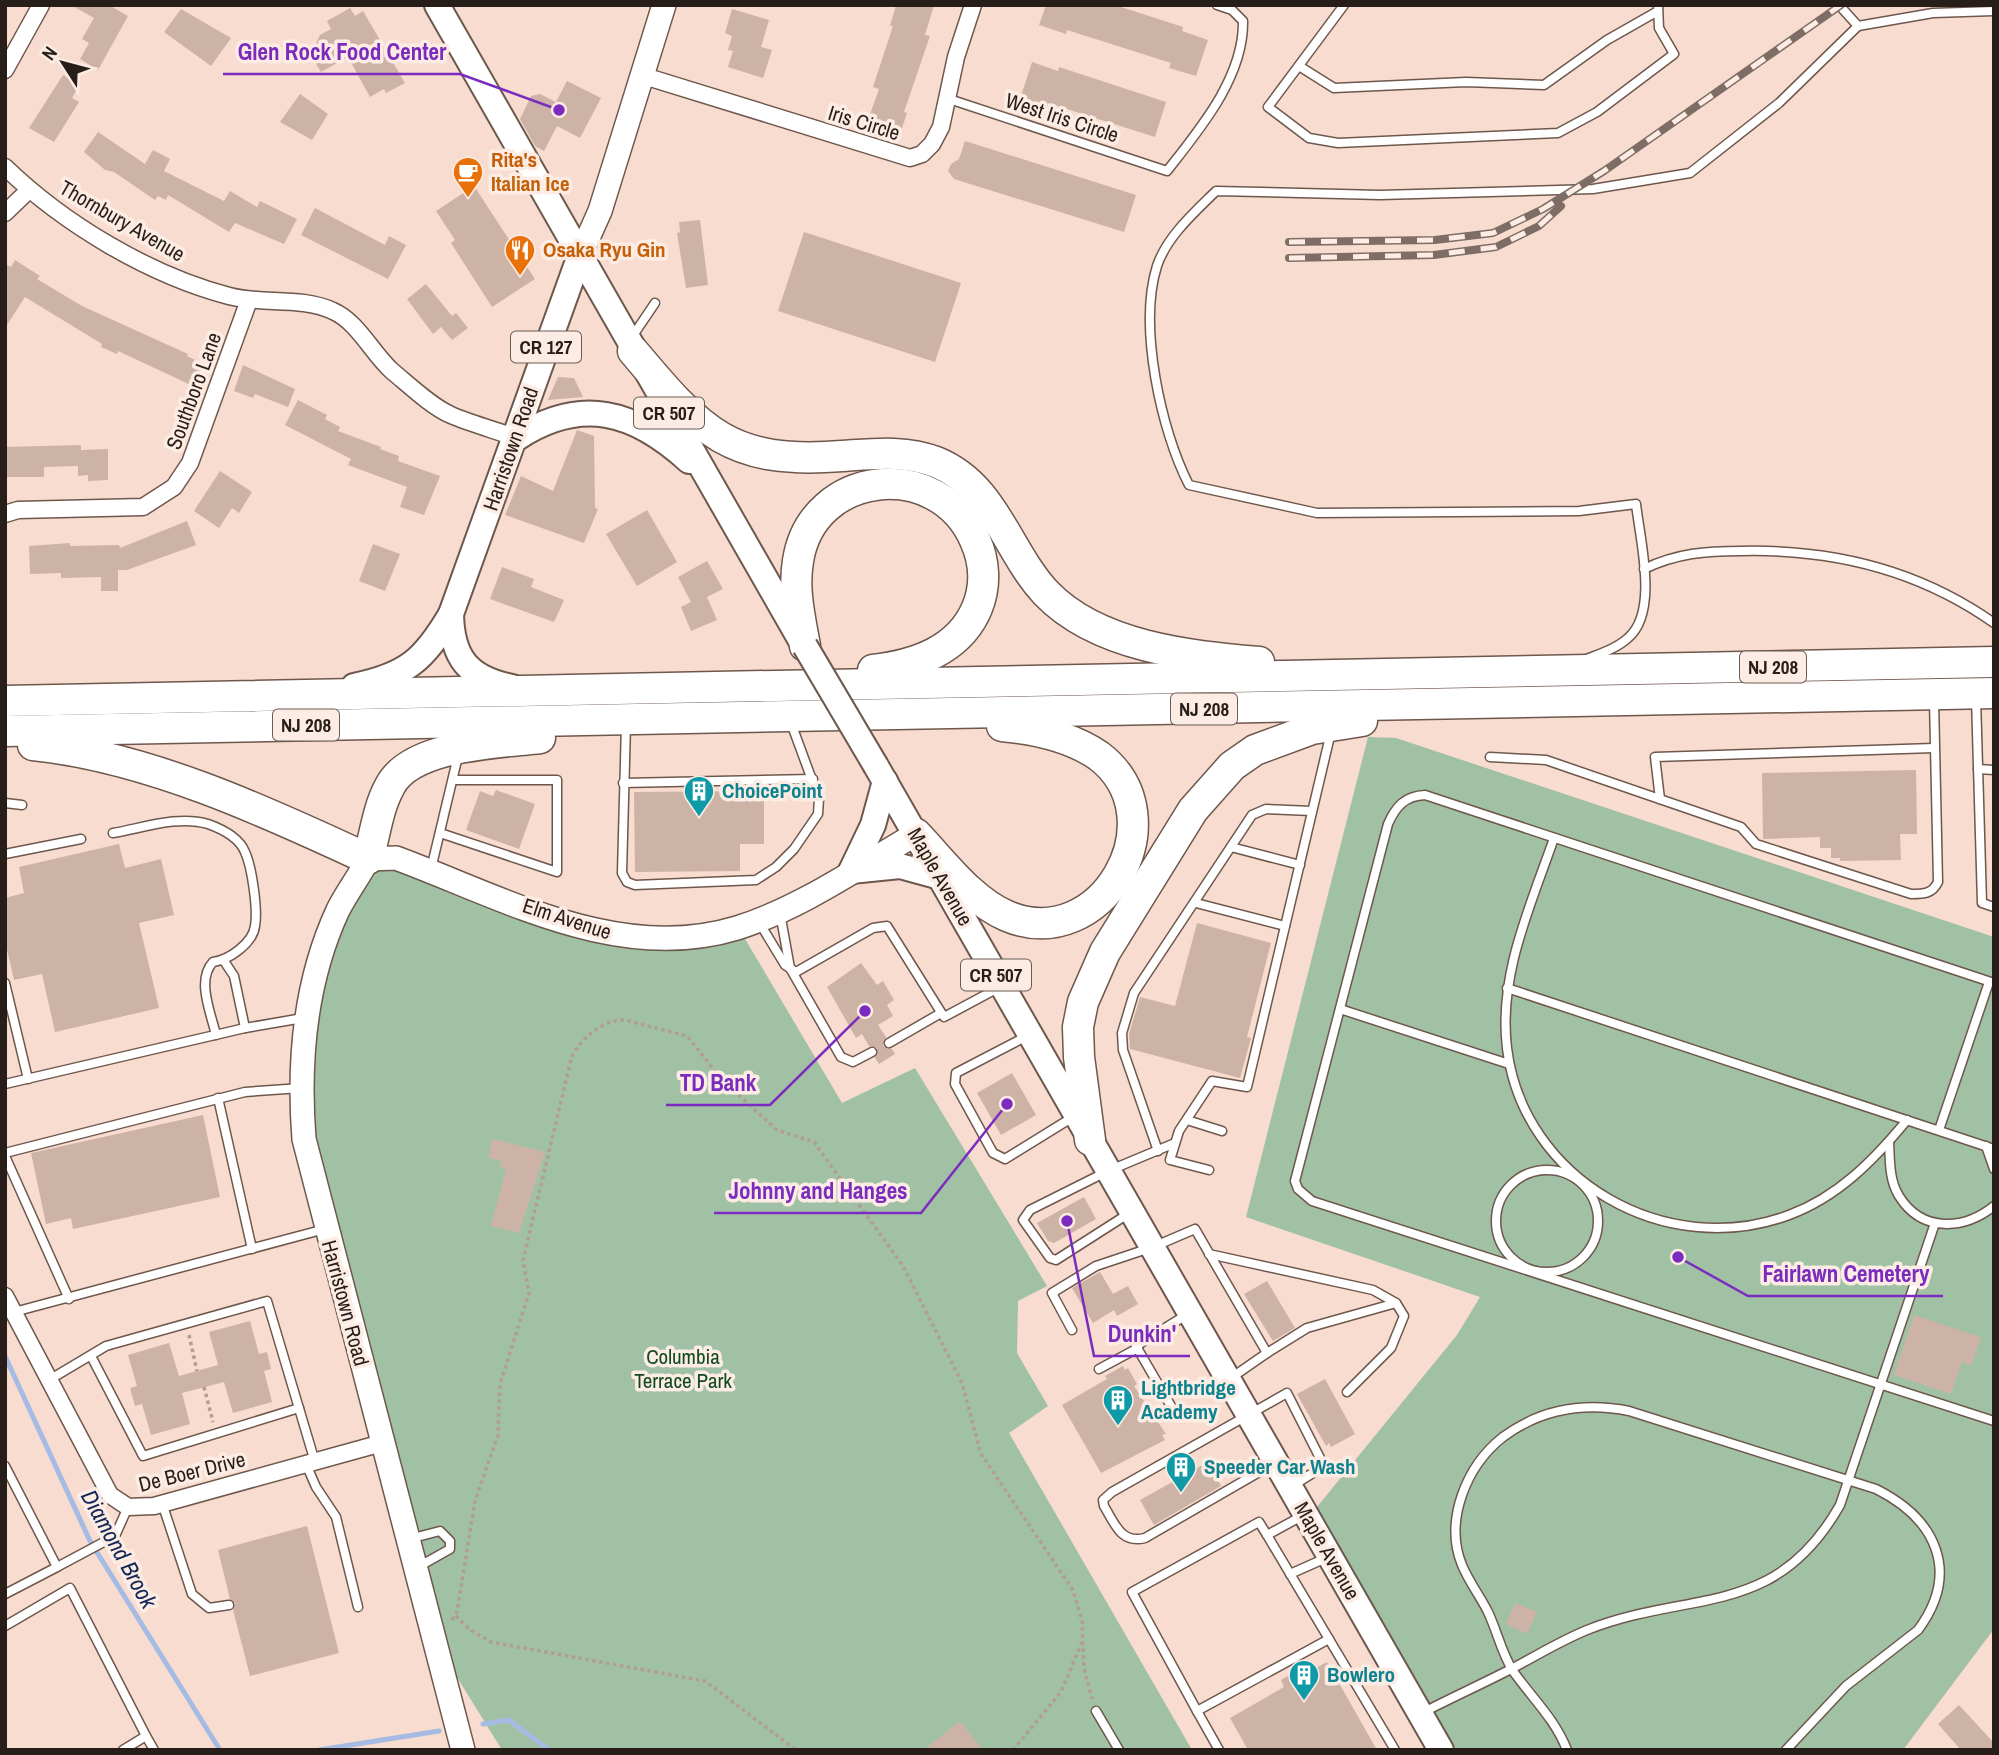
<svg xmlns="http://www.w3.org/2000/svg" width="1999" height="1755" viewBox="0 0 1999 1755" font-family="'Archivo Narrow',sans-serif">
<rect width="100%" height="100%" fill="#f7dccf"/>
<!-- green -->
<g fill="#a0c1a4">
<path d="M1368 737 1396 738 1994 937V1629L1903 1750H1441L1308 1518 1457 1335 1480 1297 1246 1217Z"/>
<path d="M368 859 602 933 738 927 842 1103 915 1068 1047 1286 1018 1301 1017 1353 1048 1406 1009 1433 1192 1750H502L434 1640 311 1176 312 992Z"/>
</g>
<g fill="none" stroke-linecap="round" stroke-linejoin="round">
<!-- stream -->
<g stroke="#a6bbe4" stroke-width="5">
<path d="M5 1356 90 1541 220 1750"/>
<path d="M483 1724 509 1720 549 1750"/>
<path d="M319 1750 439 1731"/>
</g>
</g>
<!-- building -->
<g fill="#cdb3a6">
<path d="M71 5H109L128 16 98 70 80 59 89 43 82 39 94 18Z"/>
<path d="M896 5H934L925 35 930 36 904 112 907 113 902 128 869 117 879 89 873 87 893 26H890Z"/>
<path d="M1046 5H1115L1183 27 1182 31 1208 40 1196 76 1169 68 1171 63 1067 30 1066 34 1039 25Z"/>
<path d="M350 8 355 16 363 11 405 83 386 93 384 89 370 97 348 57 321 72 312 57 318 54 314 48 320 35 331 29 327 21Z"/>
<path d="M181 9 231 38 211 66 164 32Z"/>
<path d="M732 9 769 20 761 47 772 50 763 78 728 67 733 51 728 50 732 36 725 33Z"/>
<path d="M1032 62 1058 71 1059 67 1166 102 1155 137 1048 103 1046 108 1020 99Z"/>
<path d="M63 75 80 84 72 98 79 102 54 142 29 128Z"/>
<path d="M567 81 601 98 580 138 557 126 544 151 535 146 520 119 531 96 540 94 556 102Z"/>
<path d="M300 94 328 114 312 140 280 122Z"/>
<path d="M98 132 145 164 153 150 170 159 164 171 224 201 230 191 257 207 260 201 297 219 284 244 235 223 229 232 168 195 166 200 158 196 155 200 114 172 105 170 84 152Z"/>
<path d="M965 141 1136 195 1124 232 954 179 948 171 951 164 959 159Z"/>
<path d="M474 186 535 279 492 307 451 243 455 240 436 211Z"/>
<path d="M315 208 385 245 389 236 406 245 388 279 301 235Z"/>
<path d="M700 220 708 285 686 288 677 233 680 232 679 222Z"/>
<path d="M804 232 961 283 935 362 778 311Z"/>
<path d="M15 260 40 276 37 279 82 306 188 354 187 356 203 364 193 386 118 351 117 354 101 347 102 344 25 297 5 328V264L11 267Z"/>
<path d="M426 284 452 316 456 313 468 328 452 340 441 327 433 334 407 299Z"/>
<path d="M243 365 295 389 288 407 255 394 253 398 234 391Z"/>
<path d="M558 377 574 378 583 397 548 400Z"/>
<path d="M298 400 327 415 325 419 340 427 338 431 381 447 380 449 399 456 398 461 440 476 424 515 400 507 407 487 348 465 351 459 285 425Z"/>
<path d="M577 430 594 436 595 508 598 509 584 543 505 515 521 476 553 491Z"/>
<path d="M81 445V450L108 449V480L88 481V475L78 476V466L44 467V477H5V447Z"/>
<path d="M220 471 252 492 239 513 232 508 219 528 194 511Z"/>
<path d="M647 510 677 562 637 586 606 534Z"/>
<path d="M187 521 196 545 127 570H118V591H101V577L61 578V573L30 574 29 546 70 543V546L119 545 120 548Z"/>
<path d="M373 544 400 554 385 591 359 581Z"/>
<path d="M707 561 723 589 707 597 717 620 691 631 681 607 691 602 678 577Z"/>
<path d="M502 567 534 579 531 587 564 600 554 622 490 599Z"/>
<path d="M1916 770 1917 834H1900L1901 860 1840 861V858H1831V848H1820V837L1763 839 1762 773Z"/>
<path d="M496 790 535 804 519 849 466 830 480 791 493 796Z"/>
<path d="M764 791V844H740V871L635 872 634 792Z"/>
<path d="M119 844 125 868 161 859 174 915 139 923 159 1008 55 1032 42 974 14 980 5 941V898L24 893 19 867Z"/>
<path d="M1197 923 1271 943 1247 1037 1251 1038 1240 1078 1130 1049 1129 1034 1140 997 1175 1006Z"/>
<path d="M861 963 877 985 883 981 894 1000 887 1005 893 1016 878 1025 886 1037 883 1046 892 1049 895 1054 879 1064 875 1058 877 1048 869 1046 862 1034 856 1038 827 987Z"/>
<path d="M1012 1073 1036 1115 1001 1135 977 1093Z"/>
<path d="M203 1115 220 1197 73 1229 71 1218 46 1224 31 1153Z"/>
<path d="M493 1139 545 1152 519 1233 491 1226 506 1169 500 1167 501 1161 488 1158Z"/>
<path d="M1084 1197 1096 1219 1054 1243 1048 1241 1037 1223Z"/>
<path d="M1100 1272 1113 1294 1128 1286 1138 1304 1117 1316 1114 1310 1093 1323 1072 1288Z"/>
<path d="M1267 1281 1295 1328 1273 1341 1244 1294Z"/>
<path d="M1914 1315 1981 1337 1971 1366 1962 1362 1951 1394 1894 1375Z"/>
<path d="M250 1321 259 1354 267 1352 271 1369 264 1371 272 1402 233 1413 224 1382 182 1393 190 1424 151 1435 142 1404 135 1406 130 1388 137 1386 128 1355 169 1343 179 1376 218 1365 209 1332Z"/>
<path d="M1123 1366 1125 1370 1128 1368 1137 1384 1134 1386 1166 1434 1162 1435 1165 1440 1101 1473 1062 1405 1107 1379 1105 1376Z"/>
<path d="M1325 1379 1355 1434 1331 1447 1329 1443 1326 1446 1297 1394Z"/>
<path d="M1208 1462 1221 1486 1154 1525 1140 1500Z"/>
<path d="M307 1526 339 1653 250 1676 233 1610 235 1603 230 1599 218 1550Z"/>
<path d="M1515 1603 1537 1612 1527 1634 1506 1624Z"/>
<path d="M1327 1662 1377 1750H1248L1230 1718 1284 1687 1281 1680 1308 1664 1312 1670Z"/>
<path d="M1959 1705 1994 1743V1750H1961L1938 1724Z"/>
<path d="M960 1721 983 1750H924Z"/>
</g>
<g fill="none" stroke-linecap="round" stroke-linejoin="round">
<!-- lane casing -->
<g stroke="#6e574c" stroke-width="11">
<g id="lane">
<path d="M1344 5 1268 107 1309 138 1338 143 1558 133 1597 112 1674 54 1659 28 1658 5"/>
<path d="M1839 5 1858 26 1933 13 1994 11"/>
<path d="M1299 66 1334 88 1466 82 1544 85 1607 40 1658 11"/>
<path d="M946 98 1167 171C1200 129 1244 77 1243 21L1232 10 1217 5"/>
<path d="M632 337 655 303"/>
<path d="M1644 569C1677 553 1706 551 1742 551 1833 549 1919 570 1994 623"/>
<path d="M1589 658C1602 653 1617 648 1628 638 1659 612 1640 540 1636 504L1579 511 1317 513 1189 485C1161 431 1138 326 1157 266 1167 236 1195 212 1216 191L1380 195 1593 189 1690 173 1779 103 1858 26"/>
<path d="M1976 698 1982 903 1994 907"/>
<path d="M626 724 622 873 627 882 635 885 756 880 776 867 794 849 818 814 819 799 791 723"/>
<path d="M1490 757 1546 760 1741 827 1756 844 1911 894C1924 894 1932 894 1938 882L1934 700"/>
<path d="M1978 769 1994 770"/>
<path d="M623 783 813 779"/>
<path d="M1660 799 1655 757 1934 748"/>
<path d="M5 803 22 805"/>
<path d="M113 833C143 828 178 815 208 824 222 829 239 837 245 852 252 867 258 910 255 926 253 943 229 960 213 962 196 980 211 1013 216 1035"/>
<path d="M440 833 557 872V780H453"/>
<path d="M1554 838C1531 905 1498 975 1507 1048 1523 1180 1666 1261 1789 1215 1838 1197 1874 1160 1907 1120"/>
<path d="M1231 847 1300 865"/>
<path d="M5 854 81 839"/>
<path d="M431 869 458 756"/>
<path d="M1196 903 1285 926"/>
<path d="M780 913 790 968"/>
<path d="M759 922 785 965 790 968 841 1057 853 1062 872 1052"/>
<path d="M224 961 234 976 245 1028"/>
<path d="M790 968 796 972 873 928 887 926 944 1017 1000 987"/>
<path d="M5 983 28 1079"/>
<path d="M1994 983 1425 795C1405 796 1396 806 1388 824L1295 1181 1298 1189 1312 1201 1994 1421"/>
<path d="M1507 988 1994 1149"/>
<path d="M1340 1009 1509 1064"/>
<path d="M1027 1036 956 1073 955 1084 993 1153 1005 1159 1073 1117"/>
<path d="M889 1043 941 1013"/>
<path d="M5 1084 245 1028 303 1018"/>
<path d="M218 1098 252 1249"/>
<path d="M1187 1120 1222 1131"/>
<path d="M1939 1130 1989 982"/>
<path d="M1889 1142C1890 1160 1889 1180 1899 1196 1922 1233 1964 1230 1994 1206"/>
<path d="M1986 1146 1994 1169"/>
<path d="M1158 1151 1123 1050 1122 1033 1134 993 1252 815 1266 809 1312 811"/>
<path d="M5 1153 245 1092 301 1088"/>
<path d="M5 1156 69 1299"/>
<path d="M1209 1170 1170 1160 1179 1131 1212 1081 1247 1087 1331 732"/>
<circle cx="1547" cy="1221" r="51"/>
<path d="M1128 1214 1056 1260 1050 1258 1023 1220 1030 1210 1108 1171 1175 1143"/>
<path d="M1209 1254 1373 1290 1396 1303 1404 1316 1391 1348 1347 1392"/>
<path d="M14 1312 325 1229"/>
<path d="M1072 1330 1052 1293 1096 1266 1153 1247 1195 1229 1267 1353 1231 1378"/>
<path d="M1267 1353 1307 1328 1396 1303"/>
<path d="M91 1356 143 1456 299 1408"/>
<path d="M1099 1369 1138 1348"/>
<path d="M49 1380 106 1346 267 1301 315 1462"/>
<path d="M1175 1413 1136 1346 1188 1314"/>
<path d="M306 1464 316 1487 336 1517 358 1607"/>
<path d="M1273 1464 1145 1538C1121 1544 1115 1524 1104 1506L1103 1500 1112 1492 1287 1393 1324 1466 1292 1486"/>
<path d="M5 1466 57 1567 5 1594"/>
<path d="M162 1503 192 1594 209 1608 229 1605"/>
<path d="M1302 1516 1267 1535 1395 1750"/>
<path d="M409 1539 440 1531 450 1541V1549L418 1567"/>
<path d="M57 1567 115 1536 128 1507"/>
<path d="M1290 1574 1326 1558"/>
<path d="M5 1626 70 1588 146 1736"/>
<path d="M1096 1711 1119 1750"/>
<path d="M1197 1711 1132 1592 1259 1522 1267 1535"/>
<path d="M1424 1712C1453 1697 1482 1684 1511 1669 1536 1656 1560 1641 1587 1630 1691 1589 1775 1620 1840 1505L1935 1223"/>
<path d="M123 1750 146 1736 154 1750"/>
<path d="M1219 1750 1197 1711 1329 1639"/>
<path d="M1567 1750C1555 1719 1532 1698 1513 1671 1502 1654 1497 1631 1488 1612 1480 1596 1469 1582 1462 1565 1444 1521 1466 1466 1503 1437 1541 1409 1583 1402 1629 1411L1876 1489C1936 1519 1961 1572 1918 1630L1846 1686 1786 1750"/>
</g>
</g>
<!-- street casing -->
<g stroke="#6e574c" stroke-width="19">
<g id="street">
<path d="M5 70 41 5"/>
<path d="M644 76 910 158 922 154 932 144 941 127 956 57 973 5"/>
<path d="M5 167C64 224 149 275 229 296 262 305 301 296 333 311 358 322 372 353 392 371 409 385 432 407 451 415 472 424 495 430 517 438"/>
<path d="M5 213 29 190"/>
<path d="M5 514 18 510 143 507 174 487 190 463 249 300"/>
<path d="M5 1296 110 1495 128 1507 154 1506 382 1443"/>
</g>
</g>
<!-- secondary casing -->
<g stroke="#6e574c" stroke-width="26">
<g id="secondary">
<path d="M579 258 600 211 664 5"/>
<path d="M463 1750 304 1139C298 1062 305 981 338 910 347 892 359 877 368 859L396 858C504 898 619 964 737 928 801 908 859 867 916 834"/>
</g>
</g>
<!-- primary casing -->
<g stroke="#6e574c" stroke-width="28">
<g id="primary">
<path d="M437 5 800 639"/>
<path d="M517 438C581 396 634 411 689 461"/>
<path d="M451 614C452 658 468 678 512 687"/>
<path d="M354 686C407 675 424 660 451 614L579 258"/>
<path d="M876 766 1441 1750"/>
<path d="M851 871 873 825 885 781"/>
<path d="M851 871 900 866 940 877"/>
</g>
</g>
<!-- highway casing -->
<g stroke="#6e574c" stroke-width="33">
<g id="highway">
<path d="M633 351C701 432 730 465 842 456 873 454 905 450 936 462 995 486 1006 550 1046 593 1098 647 1189 656 1259 662"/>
<path d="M805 646C800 618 793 589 798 561 812 469 939 456 975 540 985 562 986 586 977 608 959 651 915 665 873 670"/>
<path d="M5 701 1994 662"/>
<path d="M5 731 1994 693"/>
<path d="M33 745C148 757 265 811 368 859 375 835 378 807 390 786 411 745 498 743 540 738"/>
<path d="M916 834C943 862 970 900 1007 916 1102 956 1180 818 1099 756 1072 737 1034 729 1002 726"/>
<path d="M1090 1140 1079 1057 1078 1027 1083 1002 1105 952 1193 810 1232 766 1255 750 1312 729 1362 721"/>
</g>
</g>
<!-- path -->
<g stroke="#b29d92" stroke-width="3.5" stroke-dasharray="3.5 3.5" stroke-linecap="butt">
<path d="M189 1335 197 1371"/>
<path d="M204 1387 213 1422"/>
<path d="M456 1616 470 1630 491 1642 705 1681 796 1750"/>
<path d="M452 1620 457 1612 475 1501 498 1435 500 1384 529 1293 523 1260 571 1060C577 1040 604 1019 625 1020L687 1036 722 1080 777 1130 814 1142 903 1266 962 1383 981 1454 1073 1590 1082 1621 1084 1668 1092 1699"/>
<path d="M1013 1750 1061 1692 1082 1642"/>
</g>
<!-- lane -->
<use href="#lane" stroke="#fff" stroke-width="8"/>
<!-- street -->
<use href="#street" stroke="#fff" stroke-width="16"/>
<!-- secondary -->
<use href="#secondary" stroke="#fff" stroke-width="23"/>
<!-- primary -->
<use href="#primary" stroke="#fff" stroke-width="24"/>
<!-- highway -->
<use href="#highway" stroke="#fff" stroke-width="30"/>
<!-- rail casing -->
<g stroke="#7e6d65" stroke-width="8">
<g id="rail">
<path d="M1289 242 1435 240 1493 233 1543 209 1604 171 1841 5"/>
<path d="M1289 258 1434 255 1496 247 1539 226 1561 206"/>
</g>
</g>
<!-- rail -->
<use href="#rail" stroke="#fcece4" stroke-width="5" stroke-dasharray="16" stroke-linecap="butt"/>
<!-- primary-bridge casing -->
<g stroke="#6e574c" stroke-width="28" stroke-linecap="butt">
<path id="primary-bridge" d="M805 646 876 766"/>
</g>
<!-- primary-bridge -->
<use href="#primary-bridge" stroke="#fff" stroke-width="24"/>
</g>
<!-- icons -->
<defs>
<g id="cafe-pin" transform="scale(1.575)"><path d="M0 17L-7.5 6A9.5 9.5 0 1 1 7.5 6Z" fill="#e8710a" stroke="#fcece4"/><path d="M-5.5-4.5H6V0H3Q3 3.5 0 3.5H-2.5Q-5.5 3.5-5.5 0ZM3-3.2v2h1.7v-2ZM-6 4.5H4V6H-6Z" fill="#fff"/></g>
<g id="restaurant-pin" transform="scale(1.575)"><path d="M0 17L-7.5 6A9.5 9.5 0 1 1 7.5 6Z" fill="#e8710a" stroke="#fcece4"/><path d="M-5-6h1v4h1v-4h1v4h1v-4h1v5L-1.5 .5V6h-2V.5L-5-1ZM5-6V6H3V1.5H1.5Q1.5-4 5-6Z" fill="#fff"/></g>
<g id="building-pin" transform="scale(1.575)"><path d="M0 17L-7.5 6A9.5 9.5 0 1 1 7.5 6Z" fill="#0f9aa8" stroke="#fcece4"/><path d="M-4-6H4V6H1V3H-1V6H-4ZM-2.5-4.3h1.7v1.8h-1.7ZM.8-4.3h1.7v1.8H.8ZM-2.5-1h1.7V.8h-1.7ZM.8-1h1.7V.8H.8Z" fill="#fff"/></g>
</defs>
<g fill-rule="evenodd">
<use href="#cafe-pin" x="468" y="172"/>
<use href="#restaurant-pin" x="520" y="250"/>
<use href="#building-pin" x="699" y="791"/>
<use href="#building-pin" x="1118" y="1400"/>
<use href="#building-pin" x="1181" y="1467"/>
<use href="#building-pin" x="1304" y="1675"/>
</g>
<g text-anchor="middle" stroke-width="7" stroke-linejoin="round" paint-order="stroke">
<!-- shield labels -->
<g fill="#fcece4" stroke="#685c56" stroke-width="2">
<rect x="511" y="331.5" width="70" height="31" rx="5"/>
<rect x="634" y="397.5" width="70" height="31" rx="5"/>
<rect x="1740" y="651.5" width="66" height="31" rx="5"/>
<rect x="1171" y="693.5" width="66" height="31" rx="5"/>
<rect x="273" y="709.5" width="66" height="31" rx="5"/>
<rect x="961" y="959.5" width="70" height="31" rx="5"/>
</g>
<g font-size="19" font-weight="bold" fill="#281e19">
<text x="546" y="354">CR 127</text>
<text x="669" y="420">CR 507</text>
<text x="1773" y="674">NJ 208</text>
<text x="1204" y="716">NJ 208</text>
<text x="306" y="732">NJ 208</text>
<text x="996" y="982">CR 507</text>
</g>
<!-- street labels -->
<g font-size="21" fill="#281e19" stroke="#fcece4">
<text transform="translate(1062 118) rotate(18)" y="7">West Iris Circle</text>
<text transform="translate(864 123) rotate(17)" y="7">Iris Circle</text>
<text transform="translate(122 221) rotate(30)" y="7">Thornbury Avenue</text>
<text transform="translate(194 391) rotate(-70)" y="7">Southboro Lane</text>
<text transform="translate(511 449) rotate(-71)" y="7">Harristown Road</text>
<text transform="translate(940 877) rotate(60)" y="7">Maple Avenue</text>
<text transform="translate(567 919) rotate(18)" y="7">Elm Avenue</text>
<text transform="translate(345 1303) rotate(75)" y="7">Harristown Road</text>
<text transform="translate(192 1472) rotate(-14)" y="7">De Boer Drive</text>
<text transform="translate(1327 1551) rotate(60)" y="7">Maple Avenue</text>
</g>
<!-- food labels -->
<g font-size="21" font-weight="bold" fill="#c56008" stroke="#fcece4" text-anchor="start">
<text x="491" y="167">Rita's<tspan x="491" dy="24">Italian Ice</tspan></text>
<text x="543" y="257">Osaka Ryu Gin</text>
</g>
<!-- culture labels -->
<g font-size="21" font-weight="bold" fill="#0d838f" stroke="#fcece4" text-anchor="start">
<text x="722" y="798">ChoicePoint</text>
<text x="1141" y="1395">Lightbridge<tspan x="1141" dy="24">Academy</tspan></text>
<text x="1204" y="1474">Speeder Car Wash</text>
<text x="1327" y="1682">Bowlero</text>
</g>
<!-- park labels -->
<g font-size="21" fill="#0f4a1f" stroke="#fcece4">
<text x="683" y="1364">Columbia<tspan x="683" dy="24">Terrace Park</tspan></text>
</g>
<!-- water labels -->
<g font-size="23" font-style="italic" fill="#102657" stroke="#fcece4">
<text transform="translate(119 1549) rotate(61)" y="8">Diamond Brook</text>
</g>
</g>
<!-- callouts -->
<path fill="none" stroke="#7b2cbf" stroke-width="2.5" d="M559 110L460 74H223M865 1011L770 1105H666M1007 1104L921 1213H714M1678 1257L1748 1296H1943M1067 1221L1094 1356H1190"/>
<g fill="#7b2cbf" stroke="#fcece4" stroke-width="2.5">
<circle cx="559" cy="110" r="7"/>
<circle cx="865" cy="1011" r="7"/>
<circle cx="1007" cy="1104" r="7"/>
<circle cx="1678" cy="1257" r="7"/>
<circle cx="1067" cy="1221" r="7"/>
</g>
<g font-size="23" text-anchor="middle" font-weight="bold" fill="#7b2cbf" stroke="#fcece4" stroke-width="7" stroke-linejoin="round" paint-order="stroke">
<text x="342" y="60">Glen Rock Food Center</text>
<text x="718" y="1091">TD Bank</text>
<text x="818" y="1199">Johnny and Hanges</text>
<text x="1846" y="1282">Fairlawn Cemetery</text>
<text x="1142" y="1342">Dunkin'</text>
</g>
<!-- border -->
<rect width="1999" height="1755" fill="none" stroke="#281e19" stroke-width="14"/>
<!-- north arrow -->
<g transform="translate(63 63) rotate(306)" stroke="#fcece4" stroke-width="5" paint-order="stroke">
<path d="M0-5L12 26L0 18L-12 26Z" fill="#281e19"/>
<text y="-10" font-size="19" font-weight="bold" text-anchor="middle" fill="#281e19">N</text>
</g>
</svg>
